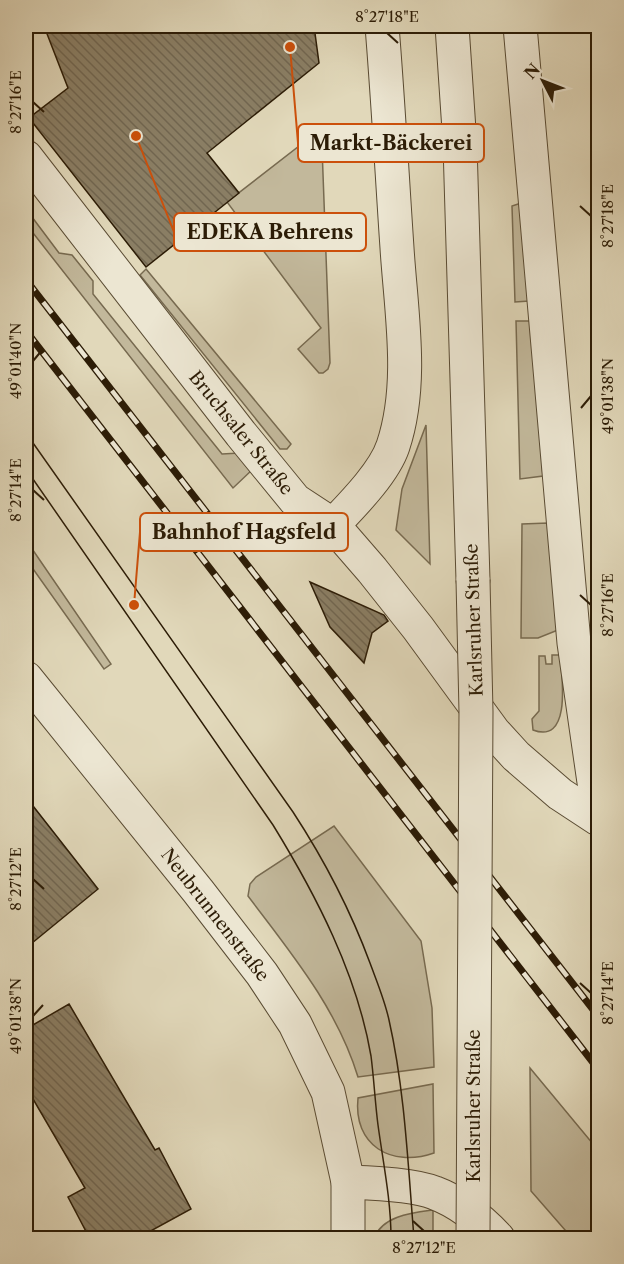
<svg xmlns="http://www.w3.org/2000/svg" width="624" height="1264" viewBox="0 0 624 1264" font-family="'Libre Caslon Text',serif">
<defs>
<pattern id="building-back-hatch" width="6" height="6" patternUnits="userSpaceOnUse" patternTransform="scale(1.5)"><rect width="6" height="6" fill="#8a7e64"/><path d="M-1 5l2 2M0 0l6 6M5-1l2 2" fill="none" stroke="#716650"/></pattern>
</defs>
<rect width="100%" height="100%" fill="#e1d8ba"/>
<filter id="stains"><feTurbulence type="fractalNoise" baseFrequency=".00333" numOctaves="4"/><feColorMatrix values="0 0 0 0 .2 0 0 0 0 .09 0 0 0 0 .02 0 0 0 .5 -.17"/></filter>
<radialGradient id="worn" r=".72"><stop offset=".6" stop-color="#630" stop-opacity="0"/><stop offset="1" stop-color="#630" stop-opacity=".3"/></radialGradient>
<!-- green -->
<g fill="#c2b89b" stroke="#776a50" stroke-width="1.5">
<path d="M312 136 322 147 330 363 328 369 323 373H319L298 349 321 328 227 202Z"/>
<path d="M521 203 529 301 515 302 512 206Z"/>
<path d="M26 209 59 253 72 255 93 281V294L222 454 240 453 253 469 233 488 26 224Z"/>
<path d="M146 269 291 444 287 449H280L140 275Z"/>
<path d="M516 321H531L543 476 520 479Z"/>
<path d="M426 425 430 564 396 530 402 489Z"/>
<path d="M548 523 558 630 538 638H521L522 524Z"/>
<path d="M26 540 111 664 104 669 26 559Z"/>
<path d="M552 655H560C562 676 572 745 533 730L532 719 539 711V656H545L546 664H552Z"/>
<path d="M334 826 421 941 432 1008 434 1067 358 1077C337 1008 291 953 248 896L250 884 256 877Z"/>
<path d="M530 1068 598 1150V1238H572L531 1191Z"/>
<path d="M433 1084 434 1153C391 1168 353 1145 358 1098Z"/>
<path d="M433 1210V1238H374C383 1216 411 1213 433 1210Z"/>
</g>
<!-- building -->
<g fill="url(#building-back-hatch)" stroke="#2c1c06" stroke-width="1.5">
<path d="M44 26H314L319 63 207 153 239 193 146 267 29 118 68 88Z"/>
<path d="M310 582 384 615 388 621 372 633 364 663 330 627Z"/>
<path d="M26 797 98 889 26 948Z"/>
<path d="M69 1004 155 1150 159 1148 191 1209 136 1239H90L68 1197 85 1188 26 1087V1029Z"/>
</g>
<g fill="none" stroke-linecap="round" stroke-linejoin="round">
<!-- minor casing -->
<g stroke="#594b33" stroke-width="35">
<g id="minor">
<path d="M452 26 460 145 473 580"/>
<path d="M520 26 574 643 598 810"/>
<path d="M26 157 241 434 295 500 333 525 372 570 418 628 494 732 516 756 560 794 598 819"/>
<path d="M333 525C352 505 384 473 393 446 414 383 401 312 397 248 392 174 388 99 382 26"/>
<path d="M26 678 198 891 262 974 295 1024 328 1092 348 1182V1238"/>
<path d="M348 1182C371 1183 413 1184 435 1193 459 1202 481 1220 498 1238"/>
</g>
</g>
<!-- minor -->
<use href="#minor" stroke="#ece6d2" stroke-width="33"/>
<!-- tram -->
<g stroke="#2c1c06" stroke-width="1.5">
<path d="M26 433 293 812C325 861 350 909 370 963 377 982 385 1001 389 1020 405 1091 408 1166 414 1238"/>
<path d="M26 469 273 825C316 895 357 974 371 1056 374 1079 375 1102 378 1125 383 1162 391 1200 391 1238"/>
</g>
<!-- rail casing -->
<g stroke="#2c1c06" stroke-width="7">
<g id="rail">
<path d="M26 280 598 1016"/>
<path d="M26 331 598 1069"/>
</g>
</g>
<!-- rail -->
<use href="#rail" stroke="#ece6d2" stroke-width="4.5" stroke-dasharray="14" stroke-linecap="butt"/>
<!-- minor-bridge casing -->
<g stroke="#594b33" stroke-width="35" stroke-linecap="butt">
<path id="minor-bridge" d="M473 580 476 712 473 1238"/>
</g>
<!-- minor-bridge -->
<use href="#minor-bridge" stroke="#ece6d2" stroke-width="33"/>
</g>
<!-- ticks -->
<path fill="none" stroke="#2c1c06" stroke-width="2" d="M387 33 398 43M33 102 44 112M580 206 591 216M33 361 43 349M581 408 591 396M33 490 44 500M580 595 591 605M33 879 44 889M580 983 591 993M33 1016 43 1005M413 1221 424 1231"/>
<g text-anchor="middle" stroke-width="4.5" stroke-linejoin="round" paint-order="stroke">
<!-- street labels -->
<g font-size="18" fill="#2c1c06" stroke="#ece6d2">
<text transform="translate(241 433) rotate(51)" y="6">Bruchsaler Straße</text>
<text transform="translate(474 620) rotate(-92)" y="6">Karlsruher Straße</text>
<text transform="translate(215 915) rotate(52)" y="6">Neubrunnenstraße</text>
<text transform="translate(474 1106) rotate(-90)" y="6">Karlsruher Straße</text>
</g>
</g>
<!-- callouts -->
<path fill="none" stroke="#cc500b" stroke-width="2" d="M290 47L298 143M136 136L174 232M134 605L140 532"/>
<g fill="#cc500b" stroke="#ece6d2" stroke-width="2">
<circle cx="290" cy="47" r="6"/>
<circle cx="136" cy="136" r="6"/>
<circle cx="134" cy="605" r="6"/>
</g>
<g fill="#ece6d2" stroke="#cc500b" stroke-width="2">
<rect x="298" y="124" width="186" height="38" rx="6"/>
<rect x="174" y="213" width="192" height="38" rx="6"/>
<rect x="140" y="513" width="208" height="38" rx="6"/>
</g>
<g font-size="20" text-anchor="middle" font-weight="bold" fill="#2c1c06">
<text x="391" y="150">Markt-Bäckerei</text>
<text x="270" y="239">EDEKA Behrens</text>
<text x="244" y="539">Bahnhof Hagsfeld</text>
</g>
<!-- margin -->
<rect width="624" height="1264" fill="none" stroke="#e1d8ba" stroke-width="66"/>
<!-- north arrow -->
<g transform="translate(543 81) rotate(312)" stroke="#ece6d2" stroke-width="4.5" paint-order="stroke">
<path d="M0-4.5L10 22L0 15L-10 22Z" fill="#2c1c06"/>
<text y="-9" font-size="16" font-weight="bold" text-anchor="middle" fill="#2c1c06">N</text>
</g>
<rect x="33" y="33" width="558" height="1198" fill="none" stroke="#2c1c06" stroke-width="2"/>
<g font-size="15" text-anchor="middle" fill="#2c1c06">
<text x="387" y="22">8°27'18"E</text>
<text transform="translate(16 102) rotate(-90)" y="5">8°27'16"E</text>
<text transform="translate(608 216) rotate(-90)" y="5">8°27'18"E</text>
<text transform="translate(16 361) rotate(-90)" y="5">49°01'40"N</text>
<text transform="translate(608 396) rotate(-90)" y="5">49°01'38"N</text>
<text transform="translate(16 490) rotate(-90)" y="5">8°27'14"E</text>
<text transform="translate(608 605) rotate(-90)" y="5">8°27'16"E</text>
<text transform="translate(16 879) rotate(-90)" y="5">8°27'12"E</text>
<text transform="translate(608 993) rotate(-90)" y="5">8°27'14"E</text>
<text transform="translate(16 1016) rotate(-90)" y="5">49°01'38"N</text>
<text x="424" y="1253">8°27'12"E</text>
</g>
<rect width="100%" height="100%" filter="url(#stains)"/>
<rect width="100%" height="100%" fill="url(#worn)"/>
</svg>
